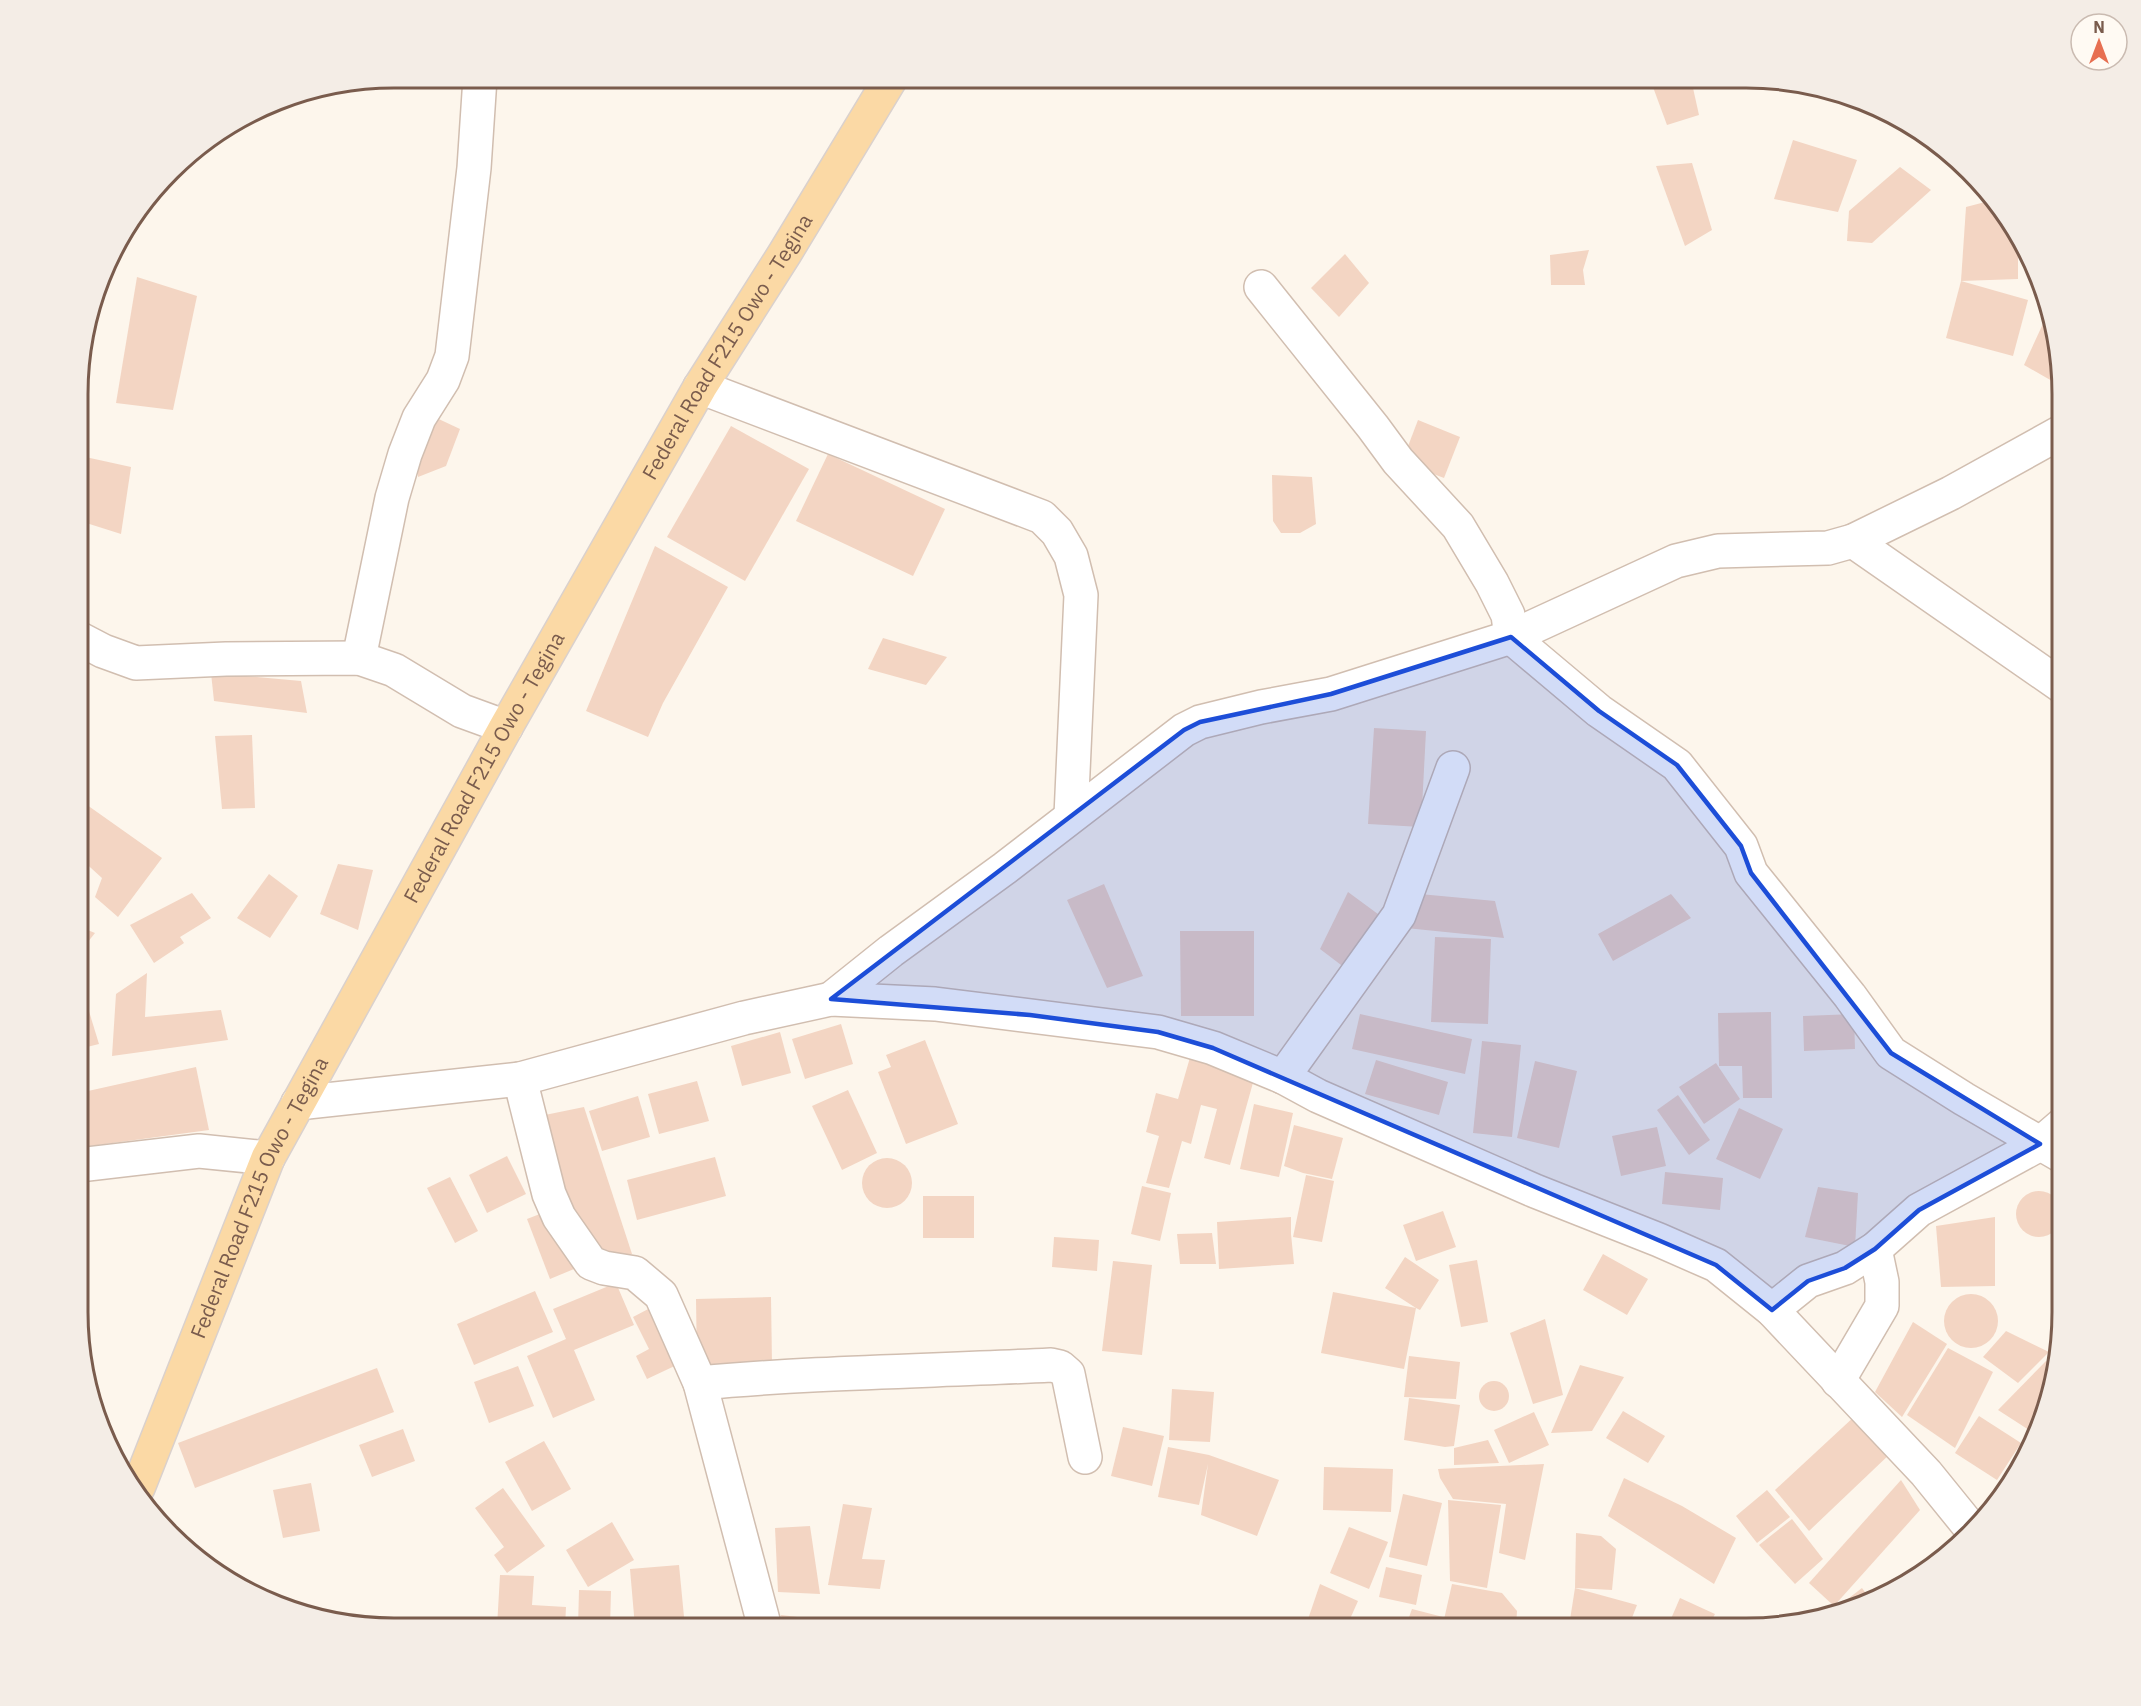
<svg xmlns="http://www.w3.org/2000/svg" width="2141" height="1706" viewBox="0 0 2141 1706" font-family="'IBM Plex Sans',sans-serif">
<rect width="100%" height="100%" fill="#fdf6ec"/>
<!-- building -->
<g fill="#f3d5c3">
<path d="M1650 79H1691L1699 115 1667 125Z"/>
<path d="M1697 79H1716L1703 86Z"/>
<path d="M1743 79H1767L1778 81 1743 80Z"/>
<path d="M1793 140 1857 160 1838 212 1774 199Z"/>
<path d="M1692 163 1712 230 1685 246 1656 166Z"/>
<path d="M1900 167 1931 190 1872 243 1847 241 1849 211Z"/>
<path d="M1989 201 2018 238V279L1961 281 1966 207Z"/>
<path d="M1589 250 1583 270 1585 285H1551L1550 255Z"/>
<path d="M1345 254 1369 283 1339 317 1311 288Z"/>
<path d="M137 277 197 296 173 410 116 403Z"/>
<path d="M1961 281 2028 300 2013 356 1946 338Z"/>
<path d="M2047 315 2052 318 2057 332 2061 378 2059 385 2024 365Z"/>
<path d="M428 414 460 429 446 466 418 477 417 441Z"/>
<path d="M1418 420 1460 437 1444 478 1402 462Z"/>
<path d="M731 426 809 469 745 581 667 537Z"/>
<path d="M828 454 945 509 913 576 796 521Z"/>
<path d="M81 456 131 467 121 534 80 521Z"/>
<path d="M1272 475 1312 477 1316 524 1300 533H1281L1273 521Z"/>
<path d="M655 546 728 587 663 703 648 737 586 711Z"/>
<path d="M883 638 947 657 926 685 868 669Z"/>
<path d="M211 673 301 681 307 713 214 701Z"/>
<path d="M1374 728 1426 731 1421 827 1368 824Z"/>
<path d="M252 735 255 808 222 809 215 736Z"/>
<path d="M80 800 162 858 118 917 95 897 102 878 80 858Z"/>
<path d="M338 864 373 870 358 930 320 914Z"/>
<path d="M269 874 298 896 270 938 237 918Z"/>
<path d="M1104 884 1143 976 1107 988 1067 900Z"/>
<path d="M1348 892 1382 917 1349 971 1320 949Z"/>
<path d="M192 893 211 918 180 937 184 943 154 963 130 925Z"/>
<path d="M1409 893 1495 901 1504 938 1406 928Z"/>
<path d="M1671 894 1691 918 1613 961 1598 934Z"/>
<path d="M80 927 95 933 80 952Z"/>
<path d="M1180 931H1254V1016H1181Z"/>
<path d="M1435 937 1491 939 1488 1024 1431 1022Z"/>
<path d="M147 973 145 1017 221 1010 228 1040 112 1056 116 994Z"/>
<path d="M84 995 99 1044 79 1049V996Z"/>
<path d="M1771 1012 1772 1098H1743L1742 1066H1719L1718 1013Z"/>
<path d="M1360 1014 1472 1039 1465 1074 1352 1049Z"/>
<path d="M1854 1014 1855 1049 1804 1051 1803 1016Z"/>
<path d="M841 1024 853 1064 805 1079 792 1039Z"/>
<path d="M780 1032 791 1073 742 1086 731 1046Z"/>
<path d="M925 1040 958 1124 906 1144 878 1072 891 1067 886 1055Z"/>
<path d="M1482 1041 1521 1045 1512 1137 1473 1133Z"/>
<path d="M1191 1054 1256 1072 1230 1165 1204 1158 1217 1109 1201 1105 1191 1144 1182 1141 1169 1188 1146 1183 1159 1136 1146 1132 1156 1093 1178 1099Z"/>
<path d="M1376 1060 1448 1082 1439 1115 1365 1094Z"/>
<path d="M1535 1061 1577 1071 1559 1148 1517 1138Z"/>
<path d="M1716 1063 1740 1099 1704 1124 1679 1087Z"/>
<path d="M196 1067 209 1130 83 1147 79 1117V1093Z"/>
<path d="M697 1081 709 1121 659 1134 648 1094Z"/>
<path d="M848 1090 877 1153 842 1170 812 1106Z"/>
<path d="M1678 1095 1710 1140 1689 1155 1657 1110Z"/>
<path d="M638 1096 650 1137 602 1151 589 1111Z"/>
<path d="M1254 1104 1293 1113 1279 1177 1240 1169Z"/>
<path d="M584 1107 632 1254 594 1258 553 1188 540 1116Z"/>
<path d="M1739 1108 1783 1129 1760 1179 1716 1159Z"/>
<path d="M1294 1125 1343 1138 1332 1179 1303 1173 1284 1166Z"/>
<path d="M1657 1127 1666 1166 1621 1176 1612 1136Z"/>
<path d="M507 1156 526 1194 487 1213 469 1175Z"/>
<path d="M715 1157 726 1196 637 1220 627 1180Z"/>
<circle cx="887" cy="1183" r="25"/>
<path d="M1665 1172 1723 1178 1720 1210 1662 1204Z"/>
<path d="M1306 1175 1334 1181 1322 1242 1293 1237Z"/>
<path d="M450 1177 478 1231 455 1243 427 1188Z"/>
<path d="M1142 1186 1171 1193 1160 1241 1131 1234Z"/>
<path d="M1818 1187 1858 1193 1855 1247 1805 1237Z"/>
<circle cx="2039" cy="1214" r="23"/>
<rect x="923" y="1196" width="51" height="42"/>
<path d="M550 1210 574 1269 550 1279 527 1219Z"/>
<path d="M1443 1211 1456 1247 1416 1261 1403 1225Z"/>
<path d="M1291 1217V1234L1294 1264 1219 1269 1217 1222Z"/>
<path d="M1995 1217V1286L1941 1287 1936 1226Z"/>
<path d="M1212 1233 1216 1264H1180L1177 1234Z"/>
<path d="M1054 1237 1099 1240 1097 1271 1052 1267Z"/>
<path d="M1603 1254 1648 1279 1627 1315 1583 1290Z"/>
<path d="M1405 1257 1439 1280 1420 1310 1416 1308 1404 1369 1321 1353 1333 1292 1416 1308 1385 1288Z"/>
<path d="M1477 1260 1488 1322 1461 1327 1449 1265Z"/>
<path d="M1113 1261 1152 1265 1142 1355 1102 1351Z"/>
<path d="M616 1283 634 1325 574 1350 595 1400 553 1418 527 1356 566 1339 553 1309Z"/>
<path d="M535 1291 553 1332 474 1365 457 1324Z"/>
<circle cx="1971" cy="1321" r="27"/>
<path d="M771 1297 772 1364 697 1365 696 1299Z"/>
<path d="M654 1306 681 1363 647 1379 636 1356 649 1349 633 1317Z"/>
<path d="M1545 1319 1563 1395 1533 1404 1510 1333Z"/>
<path d="M1913 1322 1947 1344 1902 1417 1875 1392Z"/>
<path d="M2006 1331 2049 1352 2018 1383 1983 1357Z"/>
<path d="M1948 1348 1993 1372 1955 1448 1907 1415Z"/>
<path d="M1409 1356 1460 1362 1456 1399 1404 1397Z"/>
<path d="M2046 1361 2054 1367 2040 1429 2035 1434 1998 1410Z"/>
<path d="M1580 1365 1624 1377 1592 1431 1551 1433Z"/>
<path d="M518 1366 534 1406 489 1423 474 1382Z"/>
<path d="M377 1368 394 1412 195 1488 178 1443Z"/>
<circle cx="1494" cy="1396" r="15"/>
<path d="M1172 1389 1214 1392 1210 1442 1169 1440Z"/>
<path d="M1409 1398 1460 1405 1454 1446 1445 1447 1404 1440Z"/>
<path d="M1623 1411 1665 1436 1648 1463 1606 1438Z"/>
<path d="M1534 1412 1549 1445 1509 1463 1494 1430Z"/>
<path d="M1856 1415 1892 1452 1809 1531 1775 1490Z"/>
<path d="M1979 1416 2021 1443 1997 1480 1955 1453Z"/>
<path d="M1123 1427 1164 1436 1152 1486 1111 1476Z"/>
<path d="M403 1429 415 1461 372 1477 359 1445Z"/>
<path d="M1488 1440 1499 1463 1454 1465V1448Z"/>
<path d="M544 1441 571 1489 532 1511 505 1462Z"/>
<path d="M1168 1447 1209 1455 1279 1480 1257 1536 1201 1515 1208 1464 1199 1505 1158 1497Z"/>
<path d="M1544 1464 1525 1560 1499 1553 1506 1504 1453 1499 1440 1478 1438 1469Z"/>
<path d="M1324 1467 1393 1469 1391 1512 1323 1510Z"/>
<path d="M1624 1478 1682 1506 1736 1538 1714 1584 1608 1516Z"/>
<path d="M1901 1480 1920 1510 1834 1606 1809 1583Z"/>
<path d="M311 1483 320 1531 283 1538 273 1490Z"/>
<path d="M503 1488 545 1546 507 1573 494 1555 504 1547 475 1508Z"/>
<path d="M1767 1490 1790 1517 1757 1543 1736 1516Z"/>
<path d="M1403 1494 1442 1503 1427 1566 1389 1557Z"/>
<path d="M1448 1500 1501 1505 1487 1588 1450 1581Z"/>
<path d="M843 1504 872 1508 862 1559 885 1560 880 1589 828 1585Z"/>
<path d="M1792 1519 1823 1559 1795 1584 1759 1545Z"/>
<path d="M612 1522 634 1560 588 1587 566 1550Z"/>
<path d="M810 1526 820 1594 778 1592 775 1528Z"/>
<path d="M1349 1527 1388 1542 1369 1589 1330 1573Z"/>
<path d="M1576 1533 1601 1536 1616 1549 1612 1590 1575 1588Z"/>
<path d="M679 1565 685 1627H635L630 1569Z"/>
<path d="M1386 1567 1422 1575 1416 1605 1379 1597Z"/>
<path d="M500 1575 534 1576 532 1605 566 1607 565 1627H497Z"/>
<path d="M1320 1584 1358 1601 1346 1628H1305Z"/>
<path d="M1452 1584 1502 1593 1517 1611 1516 1628H1454L1443 1624Z"/>
<path d="M1575 1588 1637 1605 1628 1628H1576L1569 1626Z"/>
<path d="M1862 1588 1872 1602 1832 1611Z"/>
<path d="M579 1590 611 1591 610 1627H578Z"/>
<path d="M1680 1598 1715 1614 1708 1628H1667Z"/>
<path d="M1412 1609 1443 1617 1441 1628H1405Z"/>
<path d="M781 1615 839 1622 840 1628H783Z"/>
<path d="M876 1621V1628H850V1623Z"/>
</g>
<g fill="none" stroke-linecap="round" stroke-linejoin="round">
<!-- minor casing -->
<g stroke="#d1beb0" stroke-width="36">
<g id="minor">
<path d="M1261 287 1373 427 1398 461 1458 526 1492 583 1508 615 1511 637 1599 711 1677 765 1741 846 1751 873 1850 996 1891 1053 1964 1099 2062 1156"/>
<path d="M700 387 1042 517 1057 532 1071 556 1081 595 1071 816"/>
<path d="M1853 541 2063 687"/>
<path d="M80 639 103 651 136 663 226 659 359 658 394 670 462 711 506 727"/>
<path d="M359 658 392 498 405 454 419 418 443 380 452 356 474 168 480 78"/>
<path d="M831 999 891 951 1005 868 1184 730 1200 722 1261 707 1331 694 1511 637 1676 561 1718 551 1828 548 1853 541 1951 493 2063 431"/>
<path d="M1283 1077 1399 915 1453 768"/>
<path d="M520 1079 549 1194 559 1217 591 1263 604 1268 635 1273 661 1295 700 1383 765 1628"/>
<path d="M298 1103 520 1079 744 1018 831 999 935 1004 1158 1032 1213 1048 1283 1077 1318 1096 1535 1191 1659 1240 1716 1265 1772 1310 1926 1473 1973 1531"/>
<path d="M79 1165 199 1151 268 1158"/>
<path d="M1772 1310 1808 1281 1845 1268 1875 1249 1919 1210 2040 1144 2062 1125"/>
<path d="M1838 1381 1882 1306V1282L1875 1249"/>
<path d="M700 1383C817 1372 934 1371 1051 1365L1060 1367 1068 1374 1085 1457"/>
</g>
</g>
<!-- major casing -->
<g stroke="#dad1cd" stroke-width="36">
<g id="major">
<path id="s1" d="M138 1488 268 1158 506 727 700 387 785 253 891 78"/>
</g>
</g>
<!-- minor -->
<use href="#minor" stroke="#fff" stroke-width="33"/>
<!-- major -->
<use href="#major" stroke="#fbd9a5" stroke-width="33"/>
</g>
<!-- marked area -->
<path fill="#1d4ed8" fill-opacity="0.2" stroke="#1d4ed8" stroke-width="4.5" stroke-linejoin="round" d="M1511 637 1599 711 1677 765 1741 846 1751 873 1891 1053 2040 1144 1919 1210 1875 1249 1845 1268 1808 1281 1772 1310 1716 1265 1213 1048 1158 1032 1030 1015 831 999 1184 730 1200 722 1331 694Z"/>
<g text-anchor="middle" stroke-width="4.5" stroke-linejoin="round" paint-order="stroke">
<!-- street labels -->
<g font-size="21" fill="#7a5c4d" stroke="#fffaf3">
<text dy="7" stroke="none"><textPath href="#s1" startOffset="1287">Federal Road F215 Owo - Tegina</textPath></text>
<text dy="7" stroke="none"><textPath href="#s1" startOffset="801">Federal Road F215 Owo - Tegina</textPath></text>
<text dy="7" stroke="none"><textPath href="#s1" startOffset="315">Federal Road F215 Owo - Tegina</textPath></text>
</g>
</g>
<!-- crop -->
<path d="M0 0H2141V1706H0ZM394 88H1746A306 306 0 0 1 2052 394V1312A306 306 0 0 1 1746 1618H394A306 306 0 0 1 88 1312V394A306 306 0 0 1 394 88Z" fill="#f4ede6" fill-rule="evenodd"/>
<path fill="none" stroke="#7a5c4d" stroke-width="3" d="M394 88H1746A306 306 0 0 1 2052 394V1312A306 306 0 0 1 1746 1618H394A306 306 0 0 1 88 1312V394A306 306 0 0 1 394 88Z"/>
<!-- north arrow -->
<g transform="translate(2099 42)"><circle r="28" fill="#fffaf3" stroke="#cabbb1" stroke-width="1.5"/>
<path d="M0-4.5L10 22L0 15L-10 22Z" fill="#e76f51"/>
<text y="-9" font-size="16" font-weight="bold" text-anchor="middle" fill="#7a5c4d">N</text>
</g>
</svg>
